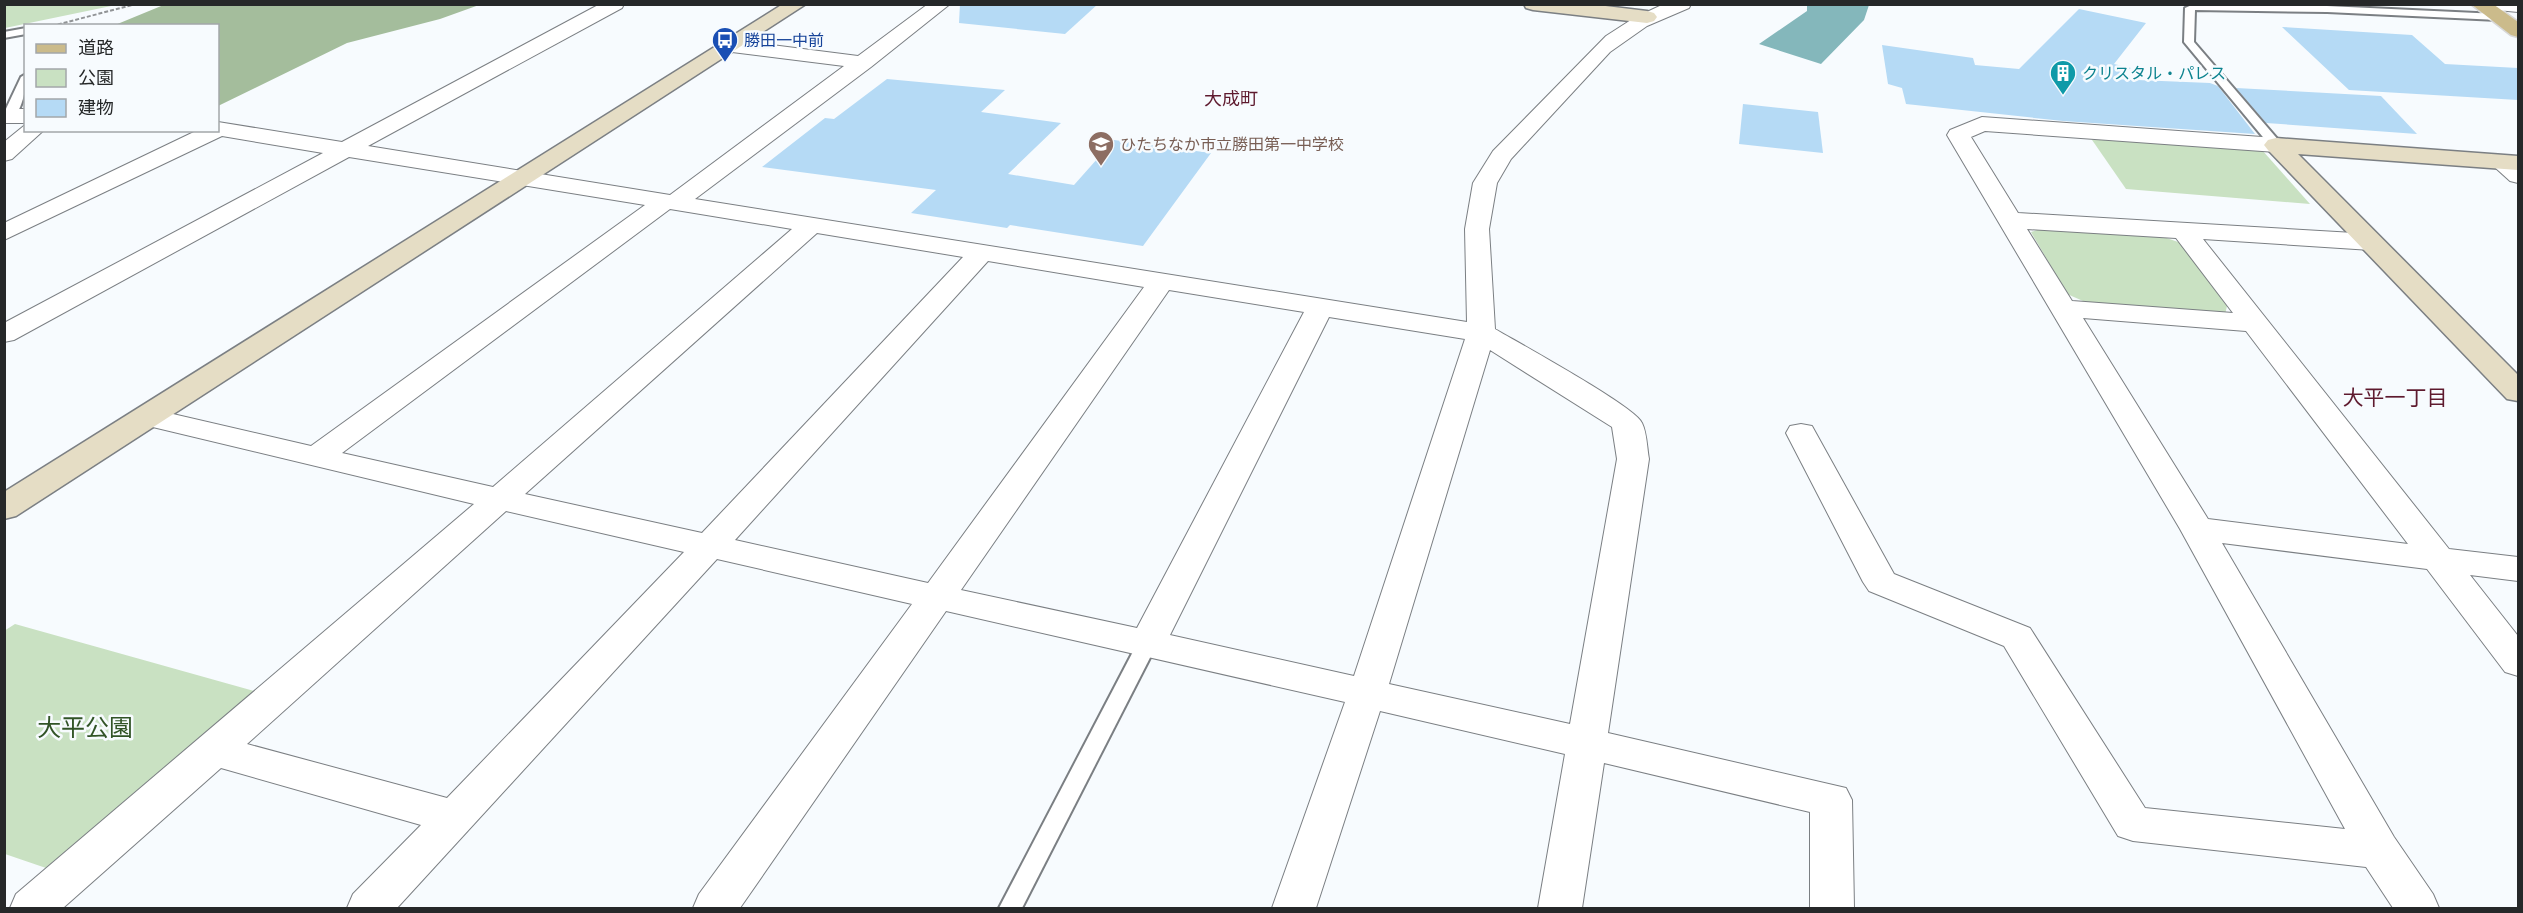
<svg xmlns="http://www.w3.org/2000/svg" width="2523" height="913" viewBox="0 0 2523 913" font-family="'Work Sans','Noto Sans JP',sans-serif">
<rect width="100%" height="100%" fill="#f7fbfe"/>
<!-- green -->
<g fill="#c9e1c2">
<path d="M5 4H116V5L5 28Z"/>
<path d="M2090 137 2262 150 2310 204 2126 189Z"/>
<path d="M2043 228 2155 234 2181 243 2227 306 2225 315 2090 304 2067 294 2031 232Z"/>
<path d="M15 624 254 691 46 868 5 854 4 631Z"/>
</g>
<!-- forest -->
<path fill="#a4bd9c" d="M166 4H479V5L440 19 347 43 218 106V26L115 25Z"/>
<!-- water -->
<path fill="#84b7bb" d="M1807 5V4L1869 5 1864 20 1821 64 1759 44 1807 11Z"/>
<!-- building -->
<g fill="#b5daf5">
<path d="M960 4H1098L1065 34 959 23Z"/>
<path d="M2079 9 2146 23 2114 64 2131 68 2113 79 2210 83 2218 86 2255 134 2063 121 1906 104 1902 88 1888 84 1882 45 1973 58 1975 65 2019 69Z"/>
<path d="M2282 27 2412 35 2445 64 2518 68V100L2349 90Z"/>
<path d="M887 79 1005 90 981 112 1061 123 1008 174 1074 185 1114 140 1211 153 1143 246 1010 225 1007 228 911 213 936 190 762 167 825 118 834 119Z"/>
<path d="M2236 88 2381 96 2417 134 2266 123Z"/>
<path d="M1743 104 1818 112 1823 153 1739 144Z"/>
</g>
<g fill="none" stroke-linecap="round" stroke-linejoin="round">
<!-- lane casing -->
<g stroke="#7b7f83" stroke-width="4">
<g id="lane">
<path d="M2194 4 2327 6 2498 14 2503 17 2498 20 2327 12 2195 10 2194 42 2280 142V148H2272L2184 42 2185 8Z"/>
<path d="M26 28V34L4 38V32Z"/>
<path d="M26 74C26 87 23 114 9 119L5 118 4 113 21 77Z"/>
<path d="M1147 637 1154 639 1157 644 1022 908H999L1137 644 1140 639Z"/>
</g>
</g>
<!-- street casing -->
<g stroke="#7b7f83" stroke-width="2">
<g id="street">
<path d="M600 4H624L622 8 368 146 670 195 844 66 732 52 725 50 722 46 725 42 732 40 858 56 928 4H950L871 67 695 199 1467 322 1465 229 1473 183 1493 151 1606 36 1634 18 1664 4H1691L1689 8 1647 26 1610 52 1511 159 1497 183 1489 229 1495 329C1517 342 1636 407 1642 423 1647 433 1647 448 1649 459L1608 733 1846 788 1852 800 1854 908H1810V812L1604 763 1582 908H1538L1565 754 1380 711 1316 908H1272L1345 702 946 611 740 908H693L699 894 912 604 717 559 397 908H347L353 894 421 825 221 768 63 908H10L16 894 474 504 136 423 132 417 136 411 147 408 311 446 645 205 349 157 14 340 4 342V323L323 153 222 136 4 240V223L198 130H218V122L342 142ZM670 209 792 229 493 487 342 453ZM817 233 963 257 702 533 525 494ZM988 261 1144 287 928 583 735 540ZM1169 290 1304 312 1137 628 961 590ZM1329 317 1465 339 1354 676 1170 635ZM1490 350 1612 427 1617 459 1570 724 1389 684ZM506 511 684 552 447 798 247 744Z"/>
<path d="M2474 4H2518V12L2476 8Z"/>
<rect x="4" y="109" width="22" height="14"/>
<path d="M1982 117 2276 138 2284 140 2287 145 2284 150 2276 152 1985 131 1971 137 2018 213 2371 234 2380 237 2384 242 2380 247 2371 250 2203 239 2449 549 2518 557V581L2470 575 2518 636V676L2505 672 2427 569 2222 543 2394 837 2433 894 2439 908H2393L2366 867 2133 841 2118 836 2004 646 1869 591 1863 582 1786 433 1790 426 1801 424 1812 426 1894 574 2030 628 2145 808 2345 829 2180 529 1947 135 1950 130ZM2027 229 2176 238 2233 313 2072 301ZM2083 318 2246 331 2408 544 2208 519Z"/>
<path d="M25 125 26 130H44L12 159 4 161V142Z"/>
<path d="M2501 155 2509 157 2518 165V183L2510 181 2489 162 2493 157Z"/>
</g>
</g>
<!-- secondary casing -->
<g stroke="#7b7f83" stroke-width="3">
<g id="secondary">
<path d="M783 4H806L16 516 4 519V492Z"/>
<path d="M1524 4H1589L1647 11 1654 13 1657 17 1654 21 1647 23 1533 10 1526 8Z"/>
<path d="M2276 138 2518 156V170L2298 154 2518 375V401L2507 399 2268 150 2264 145 2268 140Z"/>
</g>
</g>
<!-- primary casing -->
<g stroke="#d8d8d8" stroke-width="3">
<path id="primary" d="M2471 4H2493L2518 22V37L2511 35Z"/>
</g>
<!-- path -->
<path stroke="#919496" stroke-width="2" stroke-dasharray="4 2" stroke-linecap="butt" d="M52 26 136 4"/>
<!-- lane -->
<use href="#lane" fill="#fff" fill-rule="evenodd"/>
<!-- street -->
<use href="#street" fill="#fff" fill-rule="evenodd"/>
<!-- secondary -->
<use href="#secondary" fill="#e5ddc5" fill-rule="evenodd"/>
<!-- primary -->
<use href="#primary" fill="#cbbb8b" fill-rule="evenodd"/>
</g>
<!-- icons -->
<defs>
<g id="bus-pin" transform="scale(1.35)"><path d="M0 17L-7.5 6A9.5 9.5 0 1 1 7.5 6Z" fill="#1a4fb4" stroke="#f7fbfe"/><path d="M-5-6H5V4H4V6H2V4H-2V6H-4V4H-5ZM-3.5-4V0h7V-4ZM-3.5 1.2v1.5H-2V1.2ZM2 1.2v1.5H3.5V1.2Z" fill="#fff"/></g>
<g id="building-pin" transform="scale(1.35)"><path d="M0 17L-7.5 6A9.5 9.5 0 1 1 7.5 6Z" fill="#0f9aa8" stroke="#f7fbfe"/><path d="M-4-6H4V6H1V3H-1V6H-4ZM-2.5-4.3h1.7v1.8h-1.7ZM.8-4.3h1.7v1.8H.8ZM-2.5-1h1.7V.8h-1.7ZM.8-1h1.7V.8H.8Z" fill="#fff"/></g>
<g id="school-pin" transform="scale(1.35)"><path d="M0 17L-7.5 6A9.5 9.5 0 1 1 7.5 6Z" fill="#8d6e63" stroke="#f7fbfe"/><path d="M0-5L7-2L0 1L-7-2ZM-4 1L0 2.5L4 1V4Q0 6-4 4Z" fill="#fff"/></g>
</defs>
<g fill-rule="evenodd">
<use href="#bus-pin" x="725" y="40"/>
<use href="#building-pin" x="2063" y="73"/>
<use href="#school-pin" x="1101" y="144"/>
</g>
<g text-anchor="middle" stroke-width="5" stroke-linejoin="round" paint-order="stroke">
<!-- far-transit labels -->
<g font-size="16" fill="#164399" stroke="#f7fbfe" text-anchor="start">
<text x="744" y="46">勝田一中前</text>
</g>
<!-- far-culture labels -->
<g font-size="16" fill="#0d838f" stroke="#f7fbfe" text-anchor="start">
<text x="2082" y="79">クリスタル・パレス</text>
</g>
<!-- far-education labels -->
<g font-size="16" fill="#785e54" stroke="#f7fbfe" text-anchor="start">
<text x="1120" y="150">ひたちなか市立勝田第一中学校</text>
</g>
<!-- far-neighbourhood labels -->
<g font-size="18" fill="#5e1a2e" stroke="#f7fbfe">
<text x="1231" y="105">大成町</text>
</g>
<!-- neighbourhood labels -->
<g font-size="21" fill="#5e1a2e" stroke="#f7fbfe">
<text x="2395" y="405">大平一丁目</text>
</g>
<!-- near-park labels -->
<g font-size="24" fill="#315426" stroke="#f7fbfe">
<text x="85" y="736">大平公園</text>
</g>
</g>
<!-- border -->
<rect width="2523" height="913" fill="none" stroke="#262829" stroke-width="12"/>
<!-- legend -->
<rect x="24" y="24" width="195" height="108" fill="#f7fbfe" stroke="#a3a7a9" stroke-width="1.5"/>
<rect x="36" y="44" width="30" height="9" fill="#cbbb8b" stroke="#a3a7a9" stroke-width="1.5"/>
<text x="78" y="54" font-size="18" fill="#262829">道路</text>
<rect x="36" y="69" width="30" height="18" fill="#c9e1c2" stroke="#a3a7a9" stroke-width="1.5"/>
<text x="78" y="84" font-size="18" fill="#262829">公園</text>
<rect x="36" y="99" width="30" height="18" fill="#b5daf5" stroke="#a3a7a9" stroke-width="1.5"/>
<text x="78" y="114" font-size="18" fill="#262829">建物</text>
</svg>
